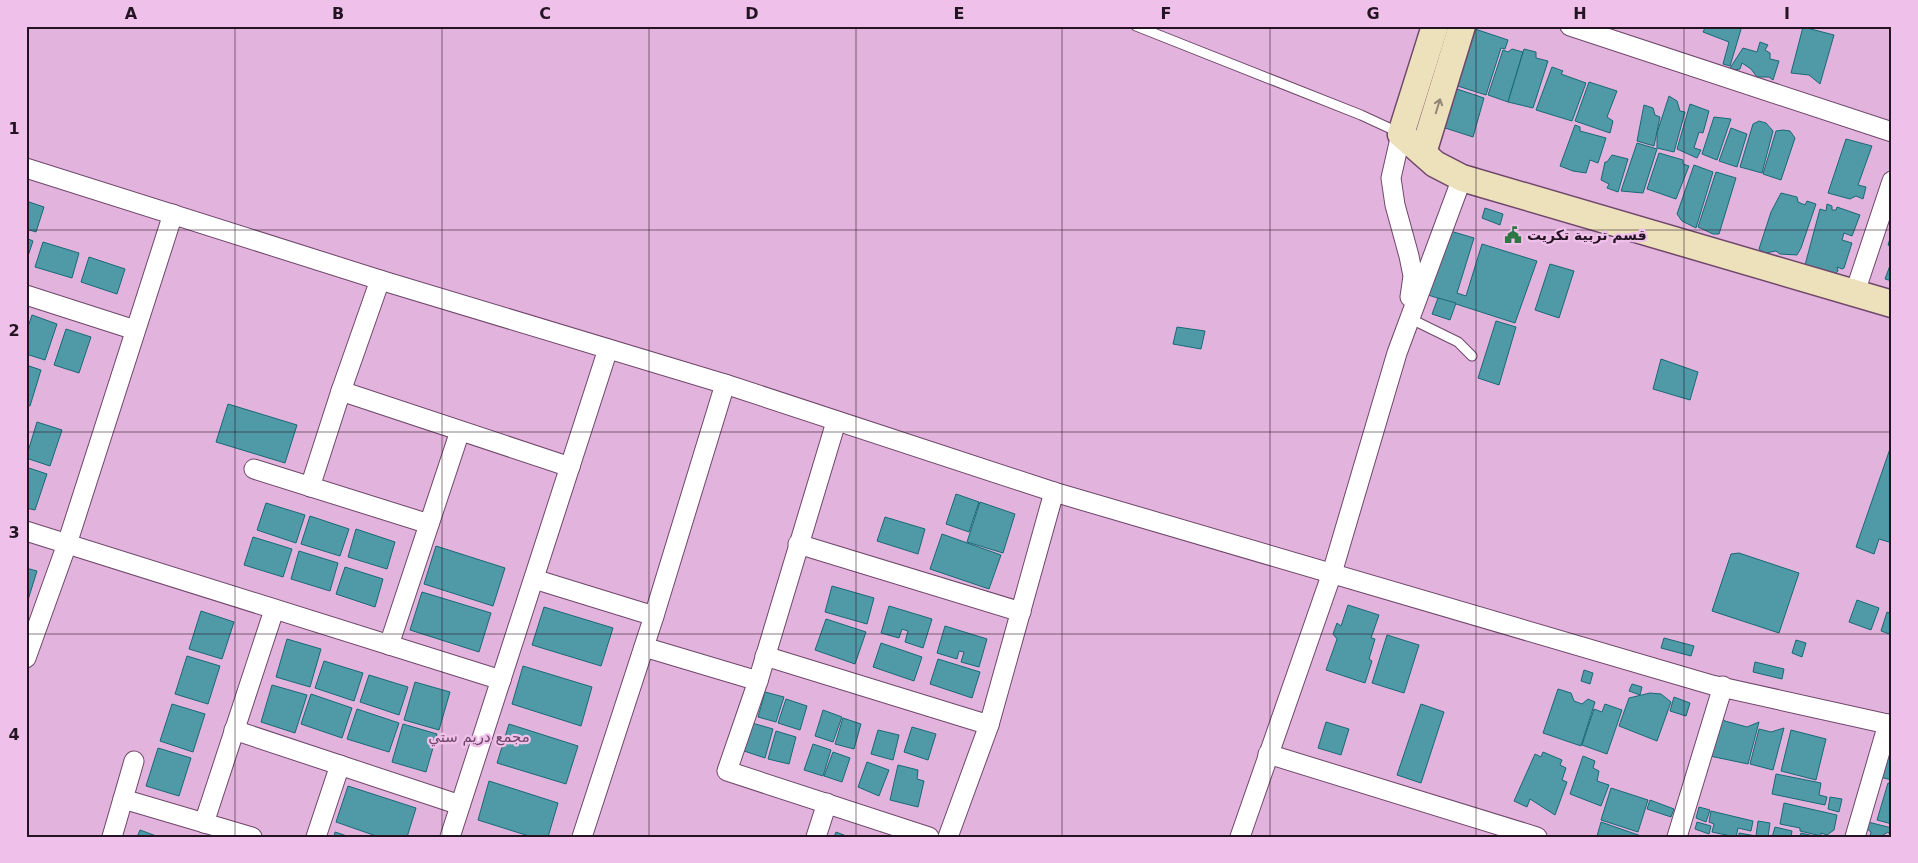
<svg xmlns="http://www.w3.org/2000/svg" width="1918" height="863" viewBox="0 0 1918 863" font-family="'DejaVu Sans','Noto Sans Arabic',sans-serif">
<rect width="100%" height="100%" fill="#e2b3dc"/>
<!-- building -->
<g fill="#509aa7" stroke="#186975">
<path d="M1706 26H1742L1730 66 1723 64 1729 42 1703 32Z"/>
<path d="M1803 27 1834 35 1820 84 1809 75 1791 73Z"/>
<path d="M1475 29 1508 40 1505 49 1501 48 1486 95 1445 82 1462 64Z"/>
<path d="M1760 42 1768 45 1765 50 1770 53V59L1779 61 1773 80 1769 77H1757L1751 69 1742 63 1740 69 1735 70 1730 68 1743 48 1757 52Z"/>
<path d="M1512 49 1523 52 1508 102 1488 95 1503 50 1508 52Z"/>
<path d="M1524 49 1536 52V58L1548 61 1533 108 1508 102Z"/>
<path d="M1552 67 1563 71 1561 74 1586 83 1572 121 1536 110Z"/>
<path d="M1589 82 1617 91 1607 117 1613 121 1610 133 1575 121Z"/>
<path d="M1451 87 1484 98 1473 137 1439 126Z"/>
<path d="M1669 96 1677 101 1680 111 1685 112 1674 152 1657 148V133Z"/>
<path d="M1690 104 1709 111 1703 133 1699 132 1694 148 1701 150 1697 158 1677 149Z"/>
<path d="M1644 105 1653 108 1655 115 1660 117 1654 146 1637 141Z"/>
<path d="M1714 117 1731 119 1717 160 1702 154Z"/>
<path d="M1759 121 1766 123 1773 131 1762 173 1740 167 1753 124Z"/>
<path d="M1575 125 1580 127V131L1606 138 1598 163 1590 160 1586 173 1573 171 1560 166Z"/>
<path d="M1731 128 1747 134 1737 167 1719 161Z"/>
<path d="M1783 130 1790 131 1795 138 1781 180 1763 174 1776 131Z"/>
<path d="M1846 139 1872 146 1858 185 1866 187 1863 199 1856 196 1850 199 1828 193Z"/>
<path d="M1637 143 1657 149 1643 193 1621 191Z"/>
<path d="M1659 153 1683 160V164L1689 166 1676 199 1647 189Z"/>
<path d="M1612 155 1628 159 1618 192 1607 188 1609 184 1601 180 1605 162H1607Z"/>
<path d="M1694 165 1713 172 1696 228 1682 221 1677 214Z"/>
<path d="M1716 172 1736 178 1719 234H1713L1698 227Z"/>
<path d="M1781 193 1797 197 1798 202 1805 205 1807 201 1816 204 1801 248 1797 255 1780 254 1776 251 1765 253 1759 249 1771 212Z"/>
<path d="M26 201 44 207 36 232 26 229Z"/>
<path d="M1827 204 1832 206V210H1836L1837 207 1860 215 1852 236 1844 233 1842 240 1852 243 1844 268 1842 269 1837 267 1838 271 1832 277 1805 265 1820 209 1826 211Z"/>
<path d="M1485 208 1503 214 1500 225 1482 218Z"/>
<path d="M1447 230 1474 238 1457 293 1466 296 1482 244 1537 261 1515 323 1425 294Z"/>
<path d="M1892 232V247L1888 245Z"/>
<path d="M26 238 33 241 26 262Z"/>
<path d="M43 242 79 253 72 278 35 267Z"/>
<path d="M89 257 125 269 117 294 81 282Z"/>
<path d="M1892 260V281L1885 279Z"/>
<path d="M1550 264 1574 271 1559 318 1535 310Z"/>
<path d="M1438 298 1456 303 1450 320 1432 314Z"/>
<path d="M32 315 57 324 45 360 26 354V333Z"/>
<path d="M1496 321 1516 327 1499 385 1478 378Z"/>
<path d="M1177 327 1205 331 1201 349 1173 344Z"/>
<path d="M66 329 91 337 79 373 54 365Z"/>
<path d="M1661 359 1698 372 1690 400 1653 389Z"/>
<path d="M26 365 41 370 30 406 26 405Z"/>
<path d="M228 404 297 425 285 463 216 442Z"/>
<path d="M37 422 62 430 50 466 26 458Z"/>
<path d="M1892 443V543L1879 539 1874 554 1856 547Z"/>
<path d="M26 467 47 474 35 510 26 508Z"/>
<path d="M956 494 979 502 969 532 946 524Z"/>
<path d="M980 502 1015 514 1003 553 967 542Z"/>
<path d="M266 503 305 515 296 543 257 530Z"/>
<path d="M310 516 349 529 340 556 301 544Z"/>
<path d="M885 517 925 529 918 554 877 541Z"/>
<path d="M356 529 395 542 387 569 348 557Z"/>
<path d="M942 534 1001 555 989 589 930 569Z"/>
<path d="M253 537 292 549 283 577 244 565Z"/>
<path d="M436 546 505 568 493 606 424 584Z"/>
<path d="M299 551 338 563 330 591 291 579Z"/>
<path d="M1739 553 1799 573 1779 633 1712 611 1731 554Z"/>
<path d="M345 567 383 579 375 607 336 594Z"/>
<path d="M26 568 37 571 28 600 26 599Z"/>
<path d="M832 586 874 598 867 624 825 612Z"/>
<path d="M422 592 491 613 479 652 410 630Z"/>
<path d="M1857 600 1879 608 1871 630 1849 622Z"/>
<path d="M1348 605 1379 615 1371 638 1375 639 1369 659 1372 661 1365 683 1326 670 1337 639 1333 634 1337 623 1341 626Z"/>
<path d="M889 606 932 619 923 648 905 642 908 631 902 629 899 638 881 633Z"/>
<path d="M544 607 613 628 601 666 532 645Z"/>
<path d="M201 611 234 622 222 659 189 649Z"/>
<path d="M1887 612 1892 614V635L1881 631Z"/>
<path d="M826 619 866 632 855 664 815 650Z"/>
<path d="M945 626 987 639 979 667 961 662 964 652 959 651 957 659 937 653Z"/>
<path d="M1387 635 1419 645 1404 693 1372 683Z"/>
<path d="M1664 638 1694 646 1691 656 1661 648Z"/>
<path d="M287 639 321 649 310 687 276 677Z"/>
<path d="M1796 640 1806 643 1802 657 1792 653Z"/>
<path d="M881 643 922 657 914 681 873 667Z"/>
<path d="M187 656 220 666 208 704 175 694Z"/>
<path d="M938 659 980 672 972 698 930 684Z"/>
<path d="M324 661 363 673 354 701 315 688Z"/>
<path d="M1755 662 1784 669 1782 679 1753 672Z"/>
<path d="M523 666 592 687 581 726 512 704Z"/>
<path d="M1584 670 1593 673 1590 684 1581 681Z"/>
<path d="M369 675 408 687 399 715 360 702Z"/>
<path d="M415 682 450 692 439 730 404 720Z"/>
<path d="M1632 684 1642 687 1640 695 1629 691Z"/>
<path d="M272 685 307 695 295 733 261 722Z"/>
<path d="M1558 689 1571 693 1574 701 1582 704 1588 699 1595 702 1581 746 1543 733Z"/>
<path d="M765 692 784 697 776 722 758 717Z"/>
<path d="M1650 693 1661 694 1671 702 1657 741 1619 726 1629 698Z"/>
<path d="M311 694 352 708 342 738 301 724Z"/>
<path d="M1674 697 1690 703 1686 716 1670 711Z"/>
<path d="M786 699 807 706 800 730 778 723Z"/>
<path d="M172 704 205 714 193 752 160 741Z"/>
<path d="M1421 704 1444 712 1421 783 1397 775Z"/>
<path d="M1605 704 1622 710 1607 754 1582 745 1594 709 1602 712Z"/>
<path d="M357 709 399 723 389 752 347 739Z"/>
<path d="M823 710 842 717 833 742 815 736Z"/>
<path d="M1716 713 1725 721 1747 727 1759 722 1748 764 1705 755Z"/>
<path d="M843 718 861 724 854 749 835 744Z"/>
<path d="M1326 722 1349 729 1341 755 1318 748Z"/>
<path d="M752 723 773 729 765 758 744 751Z"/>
<path d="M403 724 437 734 426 772 392 762Z"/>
<path d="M509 724 578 746 566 784 497 763Z"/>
<path d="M912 727 936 734 928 760 904 752Z"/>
<path d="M1784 728 1773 770 1750 764 1759 729 1771 732Z"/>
<path d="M878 730 899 735 893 760 871 754Z"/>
<path d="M1791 730 1826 739 1816 780 1781 771Z"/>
<path d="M776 731 796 737 789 764 768 759Z"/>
<path d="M813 744 831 750 823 776 804 770Z"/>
<path d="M158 748 191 758 179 796 146 786Z"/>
<path d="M1887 749 1892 750V780L1880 777Z"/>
<path d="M833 752 850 758 842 782 824 776Z"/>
<path d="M1543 752 1562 760 1560 765 1566 768 1562 780 1567 782 1555 815 1530 799 1527 807 1514 801 1535 754 1541 757Z"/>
<path d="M1583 756 1595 761 1593 768 1599 771 1597 781 1609 785 1601 806 1570 794Z"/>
<path d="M867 762 889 770 879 796 858 787Z"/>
<path d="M898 765 918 770 917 779 924 781 918 807 890 800Z"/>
<path d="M1776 774 1821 783 1819 795 1827 797 1825 805 1772 794Z"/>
<path d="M489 781 558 803 548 837H532L478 820Z"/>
<path d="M1888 783 1892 784V824L1877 820Z"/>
<path d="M348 786 416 808 407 837H379L336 822Z"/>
<path d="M1611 788 1648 800 1638 832 1601 820Z"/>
<path d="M1830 797 1842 799 1839 812 1828 809Z"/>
<path d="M1650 800 1674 809 1671 817 1647 809Z"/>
<path d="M1784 803 1837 815 1834 830 1827 835 1821 833V836L1800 831V828L1780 824Z"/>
<path d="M1699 807 1710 810 1706 822 1696 818Z"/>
<path d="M1711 811 1753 821 1751 831 1738 828 1736 837 1712 832 1714 824 1709 822Z"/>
<path d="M1758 821 1770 823 1768 837H1739V833L1756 836Z"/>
<path d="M1601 822 1644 837 1597 836Z"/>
<path d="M1697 822 1711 826 1709 834 1695 829Z"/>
<path d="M1868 822 1892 828V837L1888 832 1880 837H1870L1871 832 1866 828Z"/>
<path d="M1775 827 1792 831 1791 837H1772Z"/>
<path d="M140 830 159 837H137Z"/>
<path d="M335 832 350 837H334Z"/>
<path d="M836 832 849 837H834Z"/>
<path d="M1801 833 1818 837H1800Z"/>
</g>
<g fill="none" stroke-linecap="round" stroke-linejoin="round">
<!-- lane casing -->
<g stroke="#6f476b" stroke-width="11">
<g id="lane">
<path d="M1136 26 1361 115 1400 133"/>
<path d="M1409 318 1458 342 1472 356"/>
</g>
</g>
<!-- street casing -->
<g stroke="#6f476b" stroke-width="21">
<g id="street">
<path d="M1570 26 1892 132"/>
<path d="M1401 134 1391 178 1395 205 1409 256 1413 276 1410 297"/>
<path d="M26 168 380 280 725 384 1054 492 1712 685 1892 725"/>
<path d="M1855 292 1892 181"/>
<path d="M26 295 135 330"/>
<path d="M341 391 570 467"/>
<path d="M836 422 758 681 727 771 929 837"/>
<path d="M254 469 429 524"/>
<path d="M310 487 341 391 380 280"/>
<path d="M26 531 501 680"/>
<path d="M798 544 1021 612"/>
<path d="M534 579 654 616"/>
<path d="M389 645 460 431"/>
<path d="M644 647 758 681"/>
<path d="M765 656 989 725"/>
<path d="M26 658 67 544 173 214"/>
<path d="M234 730 460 805"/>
<path d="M1268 754 1537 837"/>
<path d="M123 799 252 837"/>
<path d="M204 823 274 610"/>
<path d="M112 837 134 761"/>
<path d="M316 837 340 765"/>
<path d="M450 837 608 349"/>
<path d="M582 837 654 616 725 384"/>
<path d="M816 837 827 803"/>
<path d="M948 837 989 725 1054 492"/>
<path d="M1240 837 1332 573 1397 353 1462 178"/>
<path d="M1677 837 1723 686"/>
<path d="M1855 837 1888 724"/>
</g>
</g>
<!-- secondary casing -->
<g stroke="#6f476b" stroke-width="29">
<g id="secondary">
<path d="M1435 26 1401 134 1435 164 1462 178 1892 304"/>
<path d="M1423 153 1462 26"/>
</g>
</g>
<!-- lane -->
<use href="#lane" stroke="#fff" stroke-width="9"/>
<!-- street -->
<use href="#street" stroke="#fff" stroke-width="19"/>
<!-- secondary -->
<use href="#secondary" stroke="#ece1ba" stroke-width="26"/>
</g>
<!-- one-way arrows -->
<defs><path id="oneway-shaft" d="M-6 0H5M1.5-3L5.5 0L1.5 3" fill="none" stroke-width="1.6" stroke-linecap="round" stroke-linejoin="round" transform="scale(1.25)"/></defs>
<use stroke="#928576" href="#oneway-shaft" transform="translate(1438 106) rotate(-73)"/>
<!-- grid -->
<path fill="none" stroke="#241423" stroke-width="1" stroke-opacity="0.55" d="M235 26V837M442 26V837M649 26V837M856 26V837M1062 26V837M1270 26V837M1476 26V837M1684 26V837M26 230H1892M26 432H1892M26 634H1892"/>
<!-- icons -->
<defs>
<g id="civic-bare" transform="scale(1.35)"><path d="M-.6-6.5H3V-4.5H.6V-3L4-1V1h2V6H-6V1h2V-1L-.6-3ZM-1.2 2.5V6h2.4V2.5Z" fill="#2e7744" stroke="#efc0e9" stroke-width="2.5" paint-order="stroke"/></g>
</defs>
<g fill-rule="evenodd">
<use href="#civic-bare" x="1513" y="235"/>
</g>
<g text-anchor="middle" stroke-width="4.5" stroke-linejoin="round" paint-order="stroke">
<!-- poi labels -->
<g font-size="14" font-weight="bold" fill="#241423" stroke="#efc0e9" text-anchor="start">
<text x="1527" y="240">قسم تربية تكريت</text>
</g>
<!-- neighbourhood labels -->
<g font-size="15" fill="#6e466a" stroke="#efc0e9">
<text x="479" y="742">مجمع دريم ستي</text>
</g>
</g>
<!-- border -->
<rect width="1918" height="863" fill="none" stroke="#efc0e9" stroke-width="55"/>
<rect x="28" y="28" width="1862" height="808" fill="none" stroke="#241423" stroke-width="2"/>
<g font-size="16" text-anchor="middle" font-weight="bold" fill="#241423">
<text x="131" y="19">A</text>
<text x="338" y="19">B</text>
<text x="545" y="19">C</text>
<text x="752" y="19">D</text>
<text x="959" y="19">E</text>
<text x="1166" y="19">F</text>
<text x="1373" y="19">G</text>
<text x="1580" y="19">H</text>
<text x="1787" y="19">I</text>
<text x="14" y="134">1</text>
<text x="14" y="336">2</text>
<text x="14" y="538">3</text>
<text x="14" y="740">4</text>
</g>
</svg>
